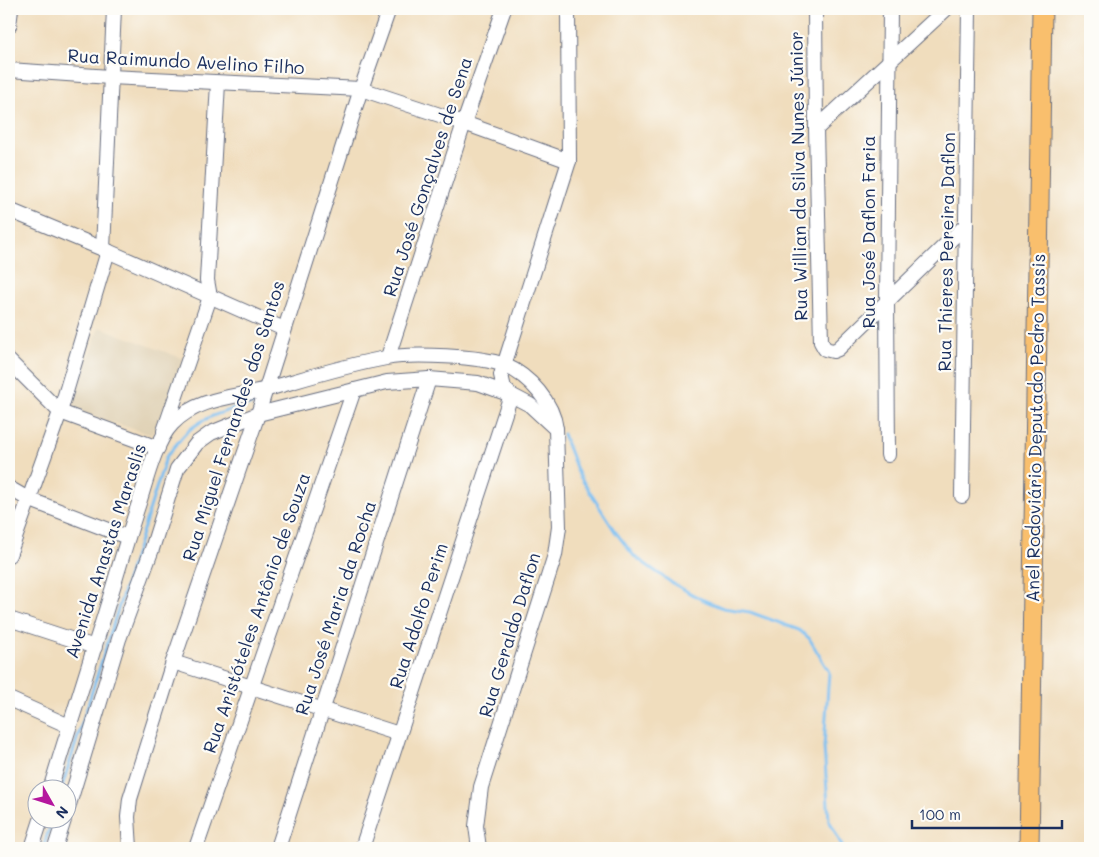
<svg xmlns="http://www.w3.org/2000/svg" width="1099" height="857" viewBox="0 0 1099 857" font-family="Mali,sans-serif">
<rect width="100%" height="100%" fill="#fdfcf7"/>
<filter id="ink" filterUnits="userSpaceOnUse"><feTurbulence type="fractalNoise" baseFrequency=".02" numOctaves="2"/><feDisplacementMap in="SourceGraphic" scale="10" xChannelSelector="R" yChannelSelector="G"/><feConvolveMatrix kernelMatrix="1 2 1 2 8 2 1 2 1" color-interpolation-filters="sRGB"/></filter>
<filter id="wash" filterUnits="userSpaceOnUse"><feTurbulence type="fractalNoise" baseFrequency=".0096" numOctaves="4" result="noise"/><feDisplacementMap in="SourceGraphic" scale="20" xChannelSelector="R" yChannelSelector="G"/><feGaussianBlur stdDeviation="1.12" result="paint"/><feColorMatrix in="noise" values="0 0 0 0 0 0 0 0 0 0 0 0 0 0 0 0 0 1.4 0 .05"/><feComposite in="paint" operator="in"/></filter>
<g filter="url(#wash)">
<rect width="100%" height="100%" fill="#f0ddbd"/>
<!-- built -->
<path fill="#e0d2b6" d="M99 327 184 359 152 435 71 409Z"/>
<g fill="none" stroke-linecap="round" stroke-linejoin="round">
<!-- stream -->
<g stroke="#7cbff2" stroke-width="3">
<path d="M563 434 579 475 614 530 634 556 672 583 701 599 723 608 750 612 799 630 809 638 829 672 824 747 829 820 843 848"/>
<path d="M61 790 166 457C173 449 179 440 186 433 206 414 231 410 257 403"/>
<path d="M43 848 52 820"/>
</g>
</g>
</g>
<g filter="url(#ink)">
<g fill="none" stroke-linecap="round" stroke-linejoin="round">
<!-- minor casing -->
<g stroke="#666c7f" stroke-width="16">
<g id="minor">
<path d="M815 9 816 129 821 342 825 349 833 351 838 349 966 225"/>
<path d="M9 26 11 9"/>
<path d="M9 70 110 77 361 89 464 123 569 161"/>
<path d="M816 129 946 9"/>
<path d="M9 210 103 249 284 329"/>
<path d="M103 249 114 9"/>
<path d="M388 357 464 123 504 9"/>
<path d="M9 361 60 412 158 448"/>
<path d="M511 395 504 388 501 375 569 161 568 9"/>
<path d="M164 431 210 297 207 280 218 83"/>
<path d="M888 455 887 300 890 9"/>
<path d="M9 488 28 499 127 537"/>
<path d="M962 496 969 9"/>
<path d="M9 555 60 412 108 251"/>
<path d="M9 619 95 647"/>
<path d="M173 662 399 734"/>
<path d="M9 699 69 726"/>
<path d="M50 790C64 742 80 695 94 648 110 600 123 551 139 503 146 481 156 440 172 424 197 397 238 397 271 388 309 377 347 365 386 358 411 353 482 356 504 365 530 376 553 403 556 429L559 527 555 555 481 787 476 826 479 848"/>
<path d="M68 808 119 639 152 549 177 469 197 443 211 433 258 414 387 382 429 379 478 383 511 395 530 405 556 429"/>
<path d="M32 848 41 820"/>
<path d="M55 848 64 820"/>
<path d="M130 848 128 817 130 799 173 662 258 414 361 89 389 9"/>
<path d="M196 848 354 390"/>
<path d="M278 848 429 379"/>
<path d="M362 848 511 395"/>
</g>
</g>
<!-- highway casing -->
<g stroke="#666c7f" stroke-width="21">
<path id="highway" d="M1029 848 1042 9"/>
</g>
<!-- minor -->
<use href="#minor" stroke="#fff" stroke-width="14"/>
<!-- highway -->
<use href="#highway" stroke="#f9bf6d" stroke-width="19"/>
</g>
</g>
<g text-anchor="middle" stroke-width="4.5" stroke-linejoin="round" paint-order="stroke">
<!-- street labels -->
<g font-size="18" fill="#1b2f5e" stroke="#fdfcf7">
<text transform="translate(186 62) rotate(3)" y="6">Rua Raimundo Avelino Filho</text>
<text transform="translate(799 176) rotate(-91)" y="6">Rua Willian da Silva Nunes Júnior</text>
<text transform="translate(428 177) rotate(-72)" y="6">Rua José Gonçalves de Sena</text>
<text transform="translate(869 232) rotate(-90)" y="6">Rua José Daflon Faria</text>
<text transform="translate(947 252) rotate(-89)" y="6">Rua Thieres Pereira Daflon</text>
<text transform="translate(234 421) rotate(-72)" y="6">Rua Miguel Fernandes dos Santos</text>
<text transform="translate(1036 428) rotate(-89)" y="6">Anel Rodoviário Deputado Pedro Tassis</text>
<text transform="translate(106 551) rotate(-72)" y="6">Avenida Anastas Maraslis</text>
<text transform="translate(336 608) rotate(-72)" y="6">Rua José Maria da Rocha</text>
<text transform="translate(257 613) rotate(-71)" y="6">Rua Aristóteles Antônio de Souza</text>
<text transform="translate(419 616) rotate(-72)" y="6">Rua Adolfo Perim</text>
<text transform="translate(510 635) rotate(-73)" y="6">Rua Geraldo Daflon</text>
</g>
</g>
<!-- margin -->
<rect width="1099" height="857" fill="none" stroke="#fdfcf7" stroke-width="30"/>
<!-- north arrow -->
<g transform="translate(52 804) rotate(129)"><circle r="24" fill="#fdfcf7" stroke="#a3aaba"/>
<path d="M0-4L9 19L0 12L-9 19Z" fill="#b5179e"/>
<text y="-8" font-size="14" font-weight="bold" text-anchor="middle" fill="#1b2f5e">N</text>
</g>
<!-- scale -->
<path d="M912 820v8h150v-8" fill="none" stroke="#1b2f5e" stroke-width="2.5"/>
<text x="919" y="820" font-size="15" fill="#1b2f5e" stroke="#fdfcf7" stroke-width="4" paint-order="stroke">100 m</text>
</svg>
